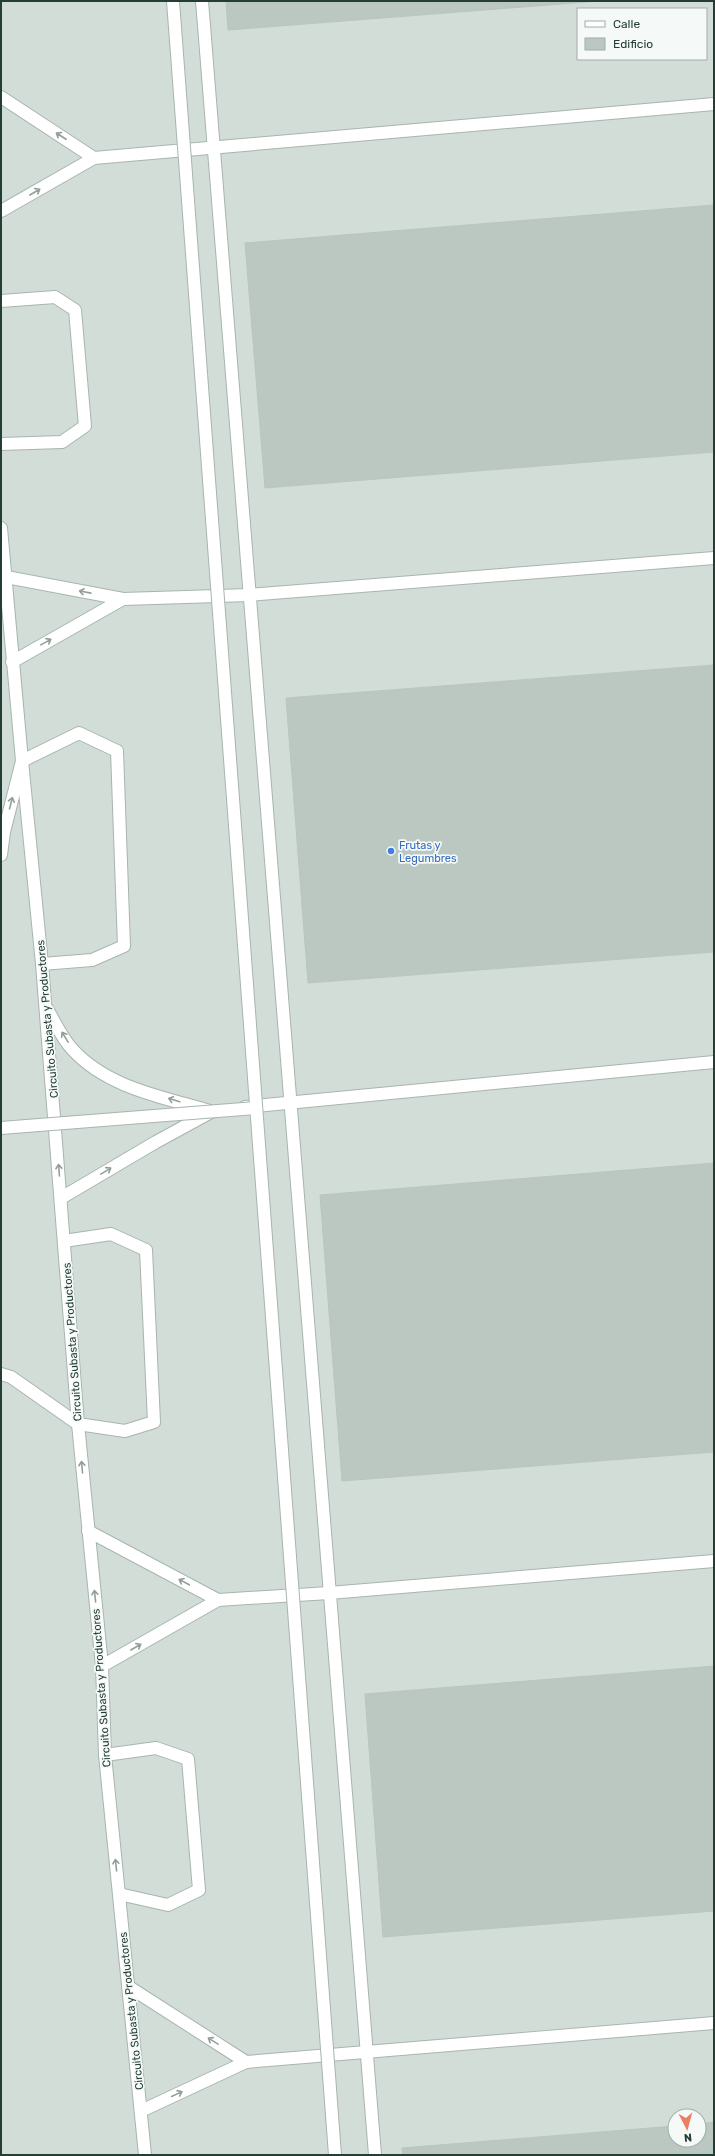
<svg xmlns="http://www.w3.org/2000/svg" width="715" height="2156" viewBox="0 0 715 2156" font-family="Rubik,sans-serif">
<rect width="100%" height="100%" fill="#e4ede9"/>
<!-- built -->
<path fill="#d2ddd8" fill-rule="evenodd" d="M1 1H714V2155H1ZM578 9H706V59H578ZM675 2116H699V2140H675Z"/>
<!-- building -->
<g fill="#bac8c1" stroke="#b7c6bf">
<path d="M226 1H600L228 30Z"/>
<path d="M714 205V452L265 488 245 243Z"/>
<path d="M714 665V952L308 983 286 698Z"/>
<path d="M714 1163V1452L342 1481 320 1195Z"/>
<path d="M714 1666V1911L383 1937 365 1694Z"/>
<path d="M714 2122V2155H403L402 2148 675 2126V2140H699V2124Z"/>
</g>
<g fill="none" stroke-linecap="round" stroke-linejoin="round">
<!-- minor casing -->
<g stroke="#a7b5b0" stroke-width="14">
<g id="minor">
<path d="M202 1 375 2155"/>
<path d="M1 97 94 158"/>
<path d="M1 211 94 158 714 104"/>
<path d="M1 301 55 297 75 310 85 426 62 442 1 444"/>
<path d="M1 528 22 761 42 964 78 1424 102 1666 105 1755 145 2155"/>
<path d="M1 576 123 599 249 595 714 558"/>
<path d="M12 662 123 599"/>
<path d="M1 855 4 832 22 761 79 733 117 751 124 946 92 960 42 964"/>
<path d="M47 1009C55 1022 62 1039 73 1050 108 1088 163 1097 210 1111"/>
<path d="M245 1107 714 1062"/>
<path d="M61 1198 156 1142 211 1112"/>
<path d="M1 1374 11 1377 78 1424 125 1431 154 1422 146 1250 111 1234 64 1241"/>
<path d="M88 1531 218 1600"/>
<path d="M102 1666 218 1600 329 1593 714 1561"/>
<path d="M105 1755 156 1748 188 1759 199 1890 168 1905 119 1894"/>
<path d="M129 1987 246 2062"/>
<path d="M141 2111 246 2062 714 2023"/>
</g>
</g>
<!-- minor -->
<use href="#minor" stroke="#fff" stroke-width="12"/>
<!-- minor-bridge casing -->
<g stroke="#a7b5b0" stroke-width="14" stroke-linecap="butt">
<g id="minor-bridge">
<path d="M173 1 335 2155"/>
<path d="M1 1128 256 1108"/>
</g>
</g>
<!-- minor-bridge -->
<use href="#minor-bridge" stroke="#fff" stroke-width="12"/>
</g>
<!-- one-way arrows -->
<defs><path id="oneway-shaft" d="M-6 0H5M1.5-3L5.5 0L1.5 3" fill="none" stroke-width="1.6" stroke-linecap="round" stroke-linejoin="round"/></defs>
<g stroke="#929e9a">
<use href="#oneway-shaft" transform="translate(61 136) rotate(-147)"/>
<use href="#oneway-shaft" transform="translate(35 192) rotate(-30)"/>
<use href="#oneway-shaft" transform="translate(85 592) rotate(-169)"/>
<use href="#oneway-shaft" transform="translate(46 642) rotate(-29)"/>
<use href="#oneway-shaft" transform="translate(11 803) rotate(-76)"/>
<use href="#oneway-shaft" transform="translate(65 1037) rotate(-122)"/>
<use href="#oneway-shaft" transform="translate(174 1100) rotate(-163)"/>
<use href="#oneway-shaft" transform="translate(59 1170) rotate(-94)"/>
<use href="#oneway-shaft" transform="translate(106 1171) rotate(-31)"/>
<use href="#oneway-shaft" transform="translate(82 1467) rotate(-95)"/>
<use href="#oneway-shaft" transform="translate(184 1582) rotate(-152)"/>
<use href="#oneway-shaft" transform="translate(95 1596) rotate(-96)"/>
<use href="#oneway-shaft" transform="translate(136 1647) rotate(-30)"/>
<use href="#oneway-shaft" transform="translate(116 1865) rotate(-96)"/>
<use href="#oneway-shaft" transform="translate(213 2041) rotate(-148)"/>
<use href="#oneway-shaft" transform="translate(177 2094) rotate(-25)"/>
</g>
<!-- markers -->
<circle fill="#3f7fe0" stroke="#f5f9f7" stroke-width="1.5" cx="391" cy="851" r="4"/>
<g text-anchor="middle" stroke-width="3.5" stroke-linejoin="round" paint-order="stroke">
<!-- shop labels -->
<g font-size="11" fill="#366cbe" stroke="#f5f9f7" text-anchor="start">
<text x="399" y="849">Frutas y<tspan x="399" dy="13">Legumbres</tspan></text>
</g>
<!-- street labels -->
<g font-size="11" fill="#243e36" stroke="#f5f9f7">
<text transform="translate(47 1019) rotate(-95)" y="4">Circuito Subasta y Productores</text>
<text transform="translate(72 1342) rotate(-94)" y="4">Circuito Subasta y Productores</text>
<text transform="translate(101 1688) rotate(-94)" y="4">Circuito Subasta y Productores</text>
<text transform="translate(131 2011) rotate(-96)" y="4">Circuito Subasta y Productores</text>
</g>
</g>
<!-- border -->
<rect width="715" height="2156" fill="none" stroke="#243e36" stroke-width="4"/>
<!-- legend -->
<rect x="577" y="8" width="130" height="52" fill="#f5f9f7" stroke="#a1aeaa"/>
<rect x="585" y="21" width="20" height="6" fill="#ffffff" stroke="#a1aeaa"/>
<text x="613" y="28" font-size="12" fill="#243e36">Calle</text>
<rect x="585" y="38" width="20" height="12" fill="#bac8c1" stroke="#a1aeaa"/>
<text x="613" y="48" font-size="12" fill="#243e36">Edificio</text>
<!-- north arrow -->
<g transform="translate(687 2128) rotate(174)"><circle r="19" fill="#f5f9f7" stroke="#a1aeaa"/>
<path d="M0-3L7 15L0 10L-7 15Z" fill="#eb7f64"/>
<text y="-6" font-size="11" font-weight="bold" text-anchor="middle" fill="#243e36">N</text>
</g>
</svg>
